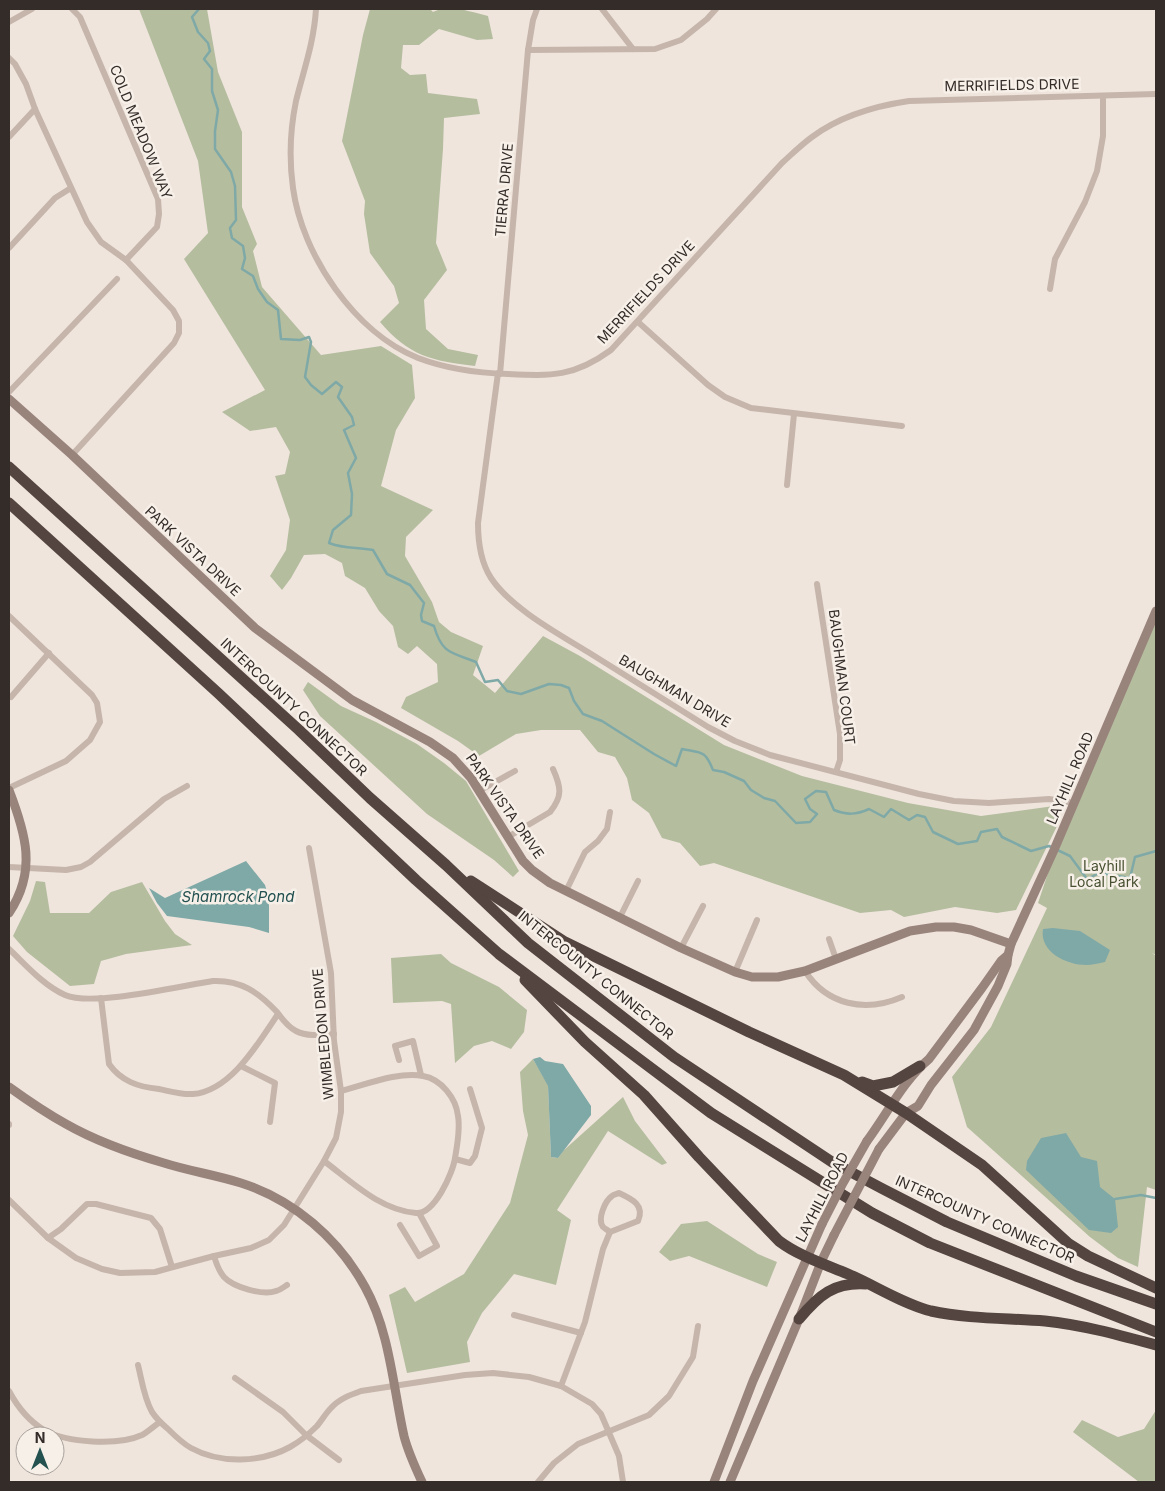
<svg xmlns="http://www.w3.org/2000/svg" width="1165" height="1491" viewBox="0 0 1165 1491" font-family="Inter,sans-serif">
<rect width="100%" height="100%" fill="#efe5dd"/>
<!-- green -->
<g fill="#b5bd9f">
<path d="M139 9H207L218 72 242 132V207L257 244 253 251 262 287 321 355 381 346 412 365 415 398 396 430 381 486 433 510 406 537 405 556 432 602 439 622 451 632 483 646 473 675 495 693 543 636 580 656 724 745 802 776 908 803 981 816 1054 806 1060 820 1016 910 997 913 955 907 904 917 891 910 860 913 714 863 700 866 680 843 662 838 649 813 632 800 627 778 615 757 598 752 580 730H541L516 734 479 756 458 741 401 708 406 697 438 682 437 664 417 646 408 654 398 647 393 626 379 611 365 588 345 576 342 563 325 554 304 555 291 578 282 590 270 576 286 550 290 520 275 476 285 474 290 452 276 427 250 431 222 412 265 390 184 259 208 233 198 161Z"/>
<path d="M370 9H430L433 12C451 4 470 12 488 16L493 39 477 40 439 29 419 45H403L401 68 410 75 426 74 428 93 477 99 480 114 444 118 443 149 436 243 447 270 424 300 426 329 448 349 478 355 475 366C432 361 409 356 380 322L399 303 394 286 370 253 364 214 365 201 342 141 363 35Z"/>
<path d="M1156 611V955L1152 953 1156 956V1190L1147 1187 1138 1267 1118 1258 1090 1237 967 1127 952 1077 991 1027 1047 908 1038 903 1052 861Z"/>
<path d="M308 682 341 706 376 722 417 744 444 763 466 781 519 871 513 877 494 860 427 814 320 716 303 690Z"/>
<path d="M36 881 45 882 50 913H89L111 892 142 882 165 921 175 934 192 945 126 954 101 961 94 984 70 986 27 952 13 936 30 901Z"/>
<path d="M441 954 451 963 499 987 527 1010 524 1032 511 1049 492 1041 474 1046 455 1063 451 1004 442 1001 393 1003 391 958Z"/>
<path d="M533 1059 548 1085 551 1157 558 1158 563 1151 623 1097 635 1121 667 1163 662 1165 608 1131 557 1210 571 1220 556 1285 514 1274 482 1313 467 1342 470 1362 407 1373 389 1295 405 1287 415 1302 464 1274 510 1203 528 1135 523 1111 520 1072Z"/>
<path d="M707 1221 758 1254 777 1262 767 1287 689 1256 670 1261 659 1252 681 1224Z"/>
<path d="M1156 1410V1482H1139L1073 1432 1082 1420 1118 1437 1144 1429Z"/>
</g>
<!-- water -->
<g fill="#7fa9a7">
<path d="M246 861 265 885 269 898V933L249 927 167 916 157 903 149 888 165 898Z"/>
<path d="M1053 928 1080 931 1110 950 1105 962C1099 963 1092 965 1086 965 1067 965 1039 952 1043 929Z"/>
<path d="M540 1057 545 1061 563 1064 591 1106V1115L558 1158 551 1157 548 1086 533 1059Z"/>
<path d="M1066 1133 1081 1157 1097 1161 1100 1187 1115 1199 1118 1227 1111 1233 1089 1230 1026 1170 1027 1161 1041 1138Z"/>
</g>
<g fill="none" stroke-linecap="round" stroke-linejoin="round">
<!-- stream -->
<g stroke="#7fa9a7" stroke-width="2.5">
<path d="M199 9 192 17 198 32 208 43 210 51 204 59 212 69V91L218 110 215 131V149L231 172 235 186 236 220 230 228 232 238 243 246 245 258 242 269 253 276 258 289 267 302 278 310 281 339 300 340 309 337 311 342 305 377 311 385 322 394 336 382 342 387 338 397 352 417 354 425 344 430 356 458 348 473 352 494 351 515 333 530 329 543C344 549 357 547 373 550L387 574 410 585 424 603 421 615 422 621 434 626C442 654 451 652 476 662L485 682 498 680 507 691 521 694 549 684 561 685 569 688 574 701 583 714 602 721 654 754 676 766 682 749C702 753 705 750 713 770L724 772 744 781 751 790 764 798 775 801 796 823 810 822 817 814 810 809 805 799 816 791 826 792 834 810C847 815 856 815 869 809L884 817 891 809 909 820 917 815 925 817 933 832 958 844 977 841 981 832 997 829 1002 837 1031 851 1049 846 1070 856 1087 879 1099 873 1130 878 1135 857 1156 851"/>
<path d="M1115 1199 1141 1195 1156 1198"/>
</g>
<!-- street -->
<g stroke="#c6b5aa" stroke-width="6">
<path d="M72 9 80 17 158 199 159 214 157 227 126 260"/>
<path d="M316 9C314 42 304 69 296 101 290 130 289 159 293 188 302 255 355 333 418 358 447 369 477 373 508 374 552 376 574 377 611 350L782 163C792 154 801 145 812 137 840 116 875 106 909 101L1156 94"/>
<path d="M602 9 633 49"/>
<path d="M9 22 32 9"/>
<path d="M528 50 655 49 681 40 707 19 716 9"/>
<path d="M9 58 15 64 26 84 35 109 87 222 101 242 126 260 173 310 179 321V333L174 343 72 455"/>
<path d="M9 137 35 109"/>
<path d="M9 248 55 198 71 188"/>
<path d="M1050 289 1055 259 1085 202 1097 171 1103 136V96"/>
<path d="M638 322 708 385 725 397 751 408 902 426"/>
<path d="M498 373 478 523C478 542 480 561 491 578 511 608 557 633 588 652 628 677 668 702 708 727L735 741 770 755 919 794 954 801 989 803 1049 799 1074 803"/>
<path d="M500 374 528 50 533 20 537 9"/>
<path d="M9 392 117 279"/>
<path d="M787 485 794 414"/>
<path d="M817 584 840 734V760L836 772"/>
<path d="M9 616 92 695 97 703 100 722 90 740 66 761 9 788"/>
<path d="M11 697 49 653"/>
<path d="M479 791 515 771"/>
<path d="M508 837 550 812C563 796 561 787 553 769"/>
<path d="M9 867 66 870 81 867 90 862 164 799 187 786"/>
<path d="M566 891 585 852 598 841 607 829 610 812"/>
<path d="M620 917 638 881"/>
<path d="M829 939 836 959"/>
<path d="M681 948 703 906"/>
<path d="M9 949C26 965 43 985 65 995 93 1007 180 986 213 981 241 980 258 992 277 1012 282 1019 288 1027 296 1031 307 1037 322 1035 334 1034"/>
<path d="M805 971C827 1005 865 1013 902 997"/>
<path d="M735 972 757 920"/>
<path d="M101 998 109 1064C121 1081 138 1087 159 1089 169 1091 182 1095 193 1094 231 1091 259 1042 278 1014"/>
<path d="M399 1060 395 1046 413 1041 421 1075"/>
<path d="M241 1066 275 1083 270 1122"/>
<path d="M9 1125V1124"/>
<path d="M455 1159 470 1163 475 1156 482 1128 470 1089"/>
<path d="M324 1161C352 1182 380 1210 416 1213 434 1215 453 1173 455 1158 457 1147 460 1127 458 1116 456 1098 441 1079 423 1076 399 1071 365 1085 341 1091"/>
<path d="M619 1193C632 1199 645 1205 638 1221L610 1232C609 1231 604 1228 603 1227 597 1219 605 1201 612 1196 614 1194 617 1194 619 1193Z"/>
<path d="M9 1200 48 1238 76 1258 102 1269 120 1273 155 1272 214 1256 251 1248 269 1240 284 1225 324 1161 336 1138 341 1112V1091L334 1041 331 973 309 848"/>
<path d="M400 1225 419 1256 437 1246 419 1213"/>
<path d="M48 1238 61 1229 87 1204H96L151 1218 160 1229 172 1267"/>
<path d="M214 1256C216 1263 219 1271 224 1277 233 1287 263 1296 276 1291 280 1290 284 1287 287 1285"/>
<path d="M514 1315 581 1333"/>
<path d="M138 1365C142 1381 144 1398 152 1412 156 1418 162 1424 168 1429 175 1436 182 1443 191 1448 220 1464 261 1463 290 1447 299 1442 310 1433 317 1426 322 1420 326 1413 331 1408 339 1399 350 1395 361 1391L465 1375 493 1373 529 1377 561 1386 592 1404 601 1414 619 1456 623 1482"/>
<path d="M235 1378 283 1412 306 1435 339 1460"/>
<path d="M561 1386 585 1322 603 1249 610 1232"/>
<path d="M9 1391C17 1406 29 1421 44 1430 67 1443 118 1446 142 1435 148 1432 154 1426 160 1422"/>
<path d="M538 1482 554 1463 578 1444 649 1415 669 1396 693 1357 698 1326"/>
</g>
<!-- secondary -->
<g stroke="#99847c" stroke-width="9">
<path d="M9 399 72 455 255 628 352 700 430 742 453 758 471 778 523 861 532 870 550 883 681 948 735 972 752 977H778L805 971 910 931 936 927H954L971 930 1011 944"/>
<path d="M9 790C26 834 37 871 9 913"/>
<path d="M9 1087C27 1100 46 1113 66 1124 94 1140 133 1154 164 1163 189 1171 216 1175 241 1183 294 1200 338 1238 365 1287 390 1332 393 1387 404 1436 408 1452 415 1467 422 1482"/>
<path d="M867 1141C887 1114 903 1081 929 1059L982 988 1001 961 1008 955"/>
<path d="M879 1149 906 1113 918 1106 931 1085 974 1030 998 986 1007 964 1008 955 1011 944 1054 850 1156 611"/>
<path d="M714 1482 753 1381 822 1224"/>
<path d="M730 1482 799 1319 821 1262 834 1235"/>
</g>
<!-- highway -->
<g stroke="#544541" stroke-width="11">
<path d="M9 467 299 730 370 798 446 865 528 943 674 1057 832 1162 881 1188 947 1222 1076 1276 1156 1304"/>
<path d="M9 503 218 693 416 880 499 954 711 1113 872 1213 930 1243 1156 1332"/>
<path d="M471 881 565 942 749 1032 844 1075 906 1113 982 1165 1069 1244 1088 1256 1156 1288"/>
<path d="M525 980 585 1042 644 1095 699 1157 779 1241C799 1256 824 1264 848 1274 874 1285 903 1304 931 1311 968 1319 1007 1318 1045 1321 1083 1325 1119 1335 1156 1345"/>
<path d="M862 1082 873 1086 893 1082 920 1066"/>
<path d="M799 1319C819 1295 834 1282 866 1284"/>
</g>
<!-- secondary-bridge -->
<g stroke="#99847c" stroke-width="9">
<path d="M822 1224 843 1183 867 1141"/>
<path d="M834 1235 879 1149"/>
</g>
</g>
<g text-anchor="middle" stroke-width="5" stroke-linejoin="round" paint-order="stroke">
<!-- street labels -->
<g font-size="14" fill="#342c29" stroke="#f7f0e9">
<text transform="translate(1012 85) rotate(-1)" y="5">MERRIFIELDS DRIVE</text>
<text transform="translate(141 132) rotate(68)" y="5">COLD MEADOW WAY</text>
<text transform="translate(504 190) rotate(-85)" y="5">TIERRA DRIVE</text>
<text transform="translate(646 292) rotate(-47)" y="5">MERRIFIELDS DRIVE</text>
<text transform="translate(193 551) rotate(43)" y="5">PARK VISTA DRIVE</text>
<text transform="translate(842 677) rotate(83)" y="5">BAUGHMAN COURT</text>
<text transform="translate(675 691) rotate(31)" y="5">BAUGHMAN DRIVE</text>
<text transform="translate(294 707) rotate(43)" y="5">INTERCOUNTY CONNECTOR</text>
<text transform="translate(1070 778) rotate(-67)" y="5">LAYHILL ROAD</text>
<text transform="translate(505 806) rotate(55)" y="5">PARK VISTA DRIVE</text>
<text transform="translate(596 975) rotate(39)" y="5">INTERCOUNTY CONNECTOR</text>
<text transform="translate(323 1034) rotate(-95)" y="5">WIMBLEDON DRIVE</text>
<text transform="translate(822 1197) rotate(-63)" y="5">LAYHILL ROAD</text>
<text transform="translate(985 1219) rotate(24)" y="5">INTERCOUNTY CONNECTOR</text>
</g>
<!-- park labels -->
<g font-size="14" fill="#475030" stroke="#f7f0e9">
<text x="1104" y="871">Layhill<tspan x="1104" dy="16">Local Park</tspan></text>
</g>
<!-- water labels -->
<g font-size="15" font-style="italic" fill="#235150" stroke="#f7f0e9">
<text x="238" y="902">Shamrock Pond</text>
</g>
</g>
<!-- border -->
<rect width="1165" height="1491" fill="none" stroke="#342c29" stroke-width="20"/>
<!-- north arrow -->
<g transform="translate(40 1451)"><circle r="24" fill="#f7f0e9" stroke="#a9a29c"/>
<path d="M0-4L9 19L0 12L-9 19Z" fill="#235150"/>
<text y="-8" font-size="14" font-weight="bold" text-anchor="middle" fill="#342c29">N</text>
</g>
</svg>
